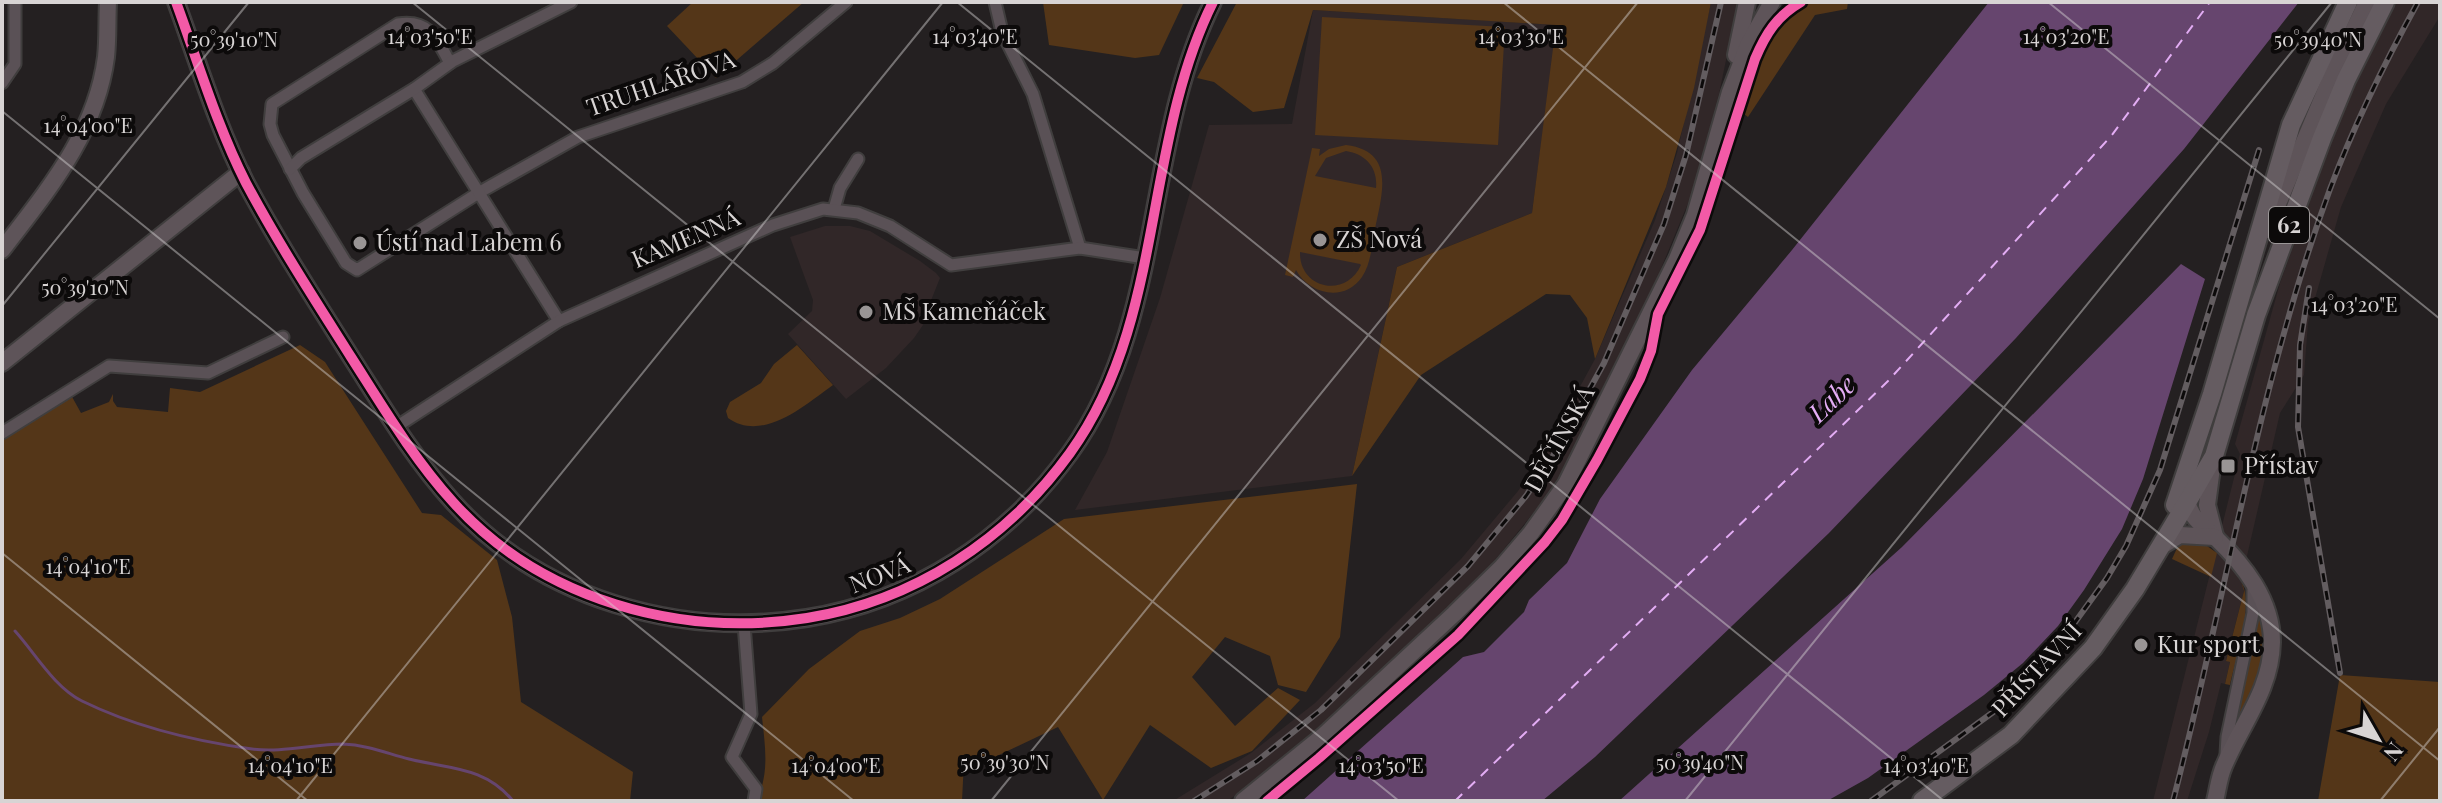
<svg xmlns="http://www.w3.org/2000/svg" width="2442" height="803" viewBox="0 0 2442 803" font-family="'Playfair Display',serif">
<rect width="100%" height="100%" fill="#242021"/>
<!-- built -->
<g fill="#312728">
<path d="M1711 2H1738L1719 94 1691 196 1619 370 1567 465 1539 506 1481 577 1332 723 1266 775 1227 801H1173L1251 753 1315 703 1461 559 1518 491 1545 451 1595 359 1655 220 1677 153Z"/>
<path d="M2397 2H2440V16L2386 104 2341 207 2308 323 2304 375 2280 413 2241 582 2244 591 2226 660 2230 662 2225 684 2221 683 2209 732 2187 801H2153L2240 454 2235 444 2280 283 2334 133 2374 43Z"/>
<path d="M1313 10 1557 25 1532 213 1397 267 1352 476 1075 510 1107 452 1160 298 1209 125 1292 124Z"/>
<path d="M825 226H850L870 231 920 261 936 273 940 278 928 308 919 314 923 325 914 338 886 368 846 399 788 334 812 311 813 300 790 237Z"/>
</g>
<!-- green -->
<g fill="#543618" fill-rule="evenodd">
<path d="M693 2H804L716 78 667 26Z"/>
<path d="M1043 2H1184L1159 55 1135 58 1049 45Z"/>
<path d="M1237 2H1711L1694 88 1666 187 1595 359 1587 318 1570 295 1546 294 1421 375 1352 476 1397 267 1532 213 1556 25 1313 10 1284 108 1253 112 1214 82 1197 78Z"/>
<path d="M1809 2H1848L1847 9 1815 15 1748 117 1740 111C1754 71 1763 17 1809 2Z"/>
<path d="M1322 17 1505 27 1498 145 1315 135Z"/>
<path d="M1346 145C1396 151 1382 194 1375 229 1372 244 1371 264 1362 277 1344 303 1309 294 1296 270L1293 277 1285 275 1312 148 1320 149 1319 156 1329 149ZM1346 151C1366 154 1378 168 1376 188L1315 176 1326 158ZM1300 252 1360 264 1361 265C1346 299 1299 289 1300 252Z"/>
<path d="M300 345 325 362 422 513 441 515 497 560 512 617 521 702 633 772 630 801H2V439L71 395 81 413 109 402 113 394V401L117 407 168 412 170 388 200 392Z"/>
<path d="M797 345 833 385C805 405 763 443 728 418L726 411 730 402 761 383 774 364Z"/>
<path d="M1357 484 1340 637 1306 692 1278 685 1270 656 1225 637 1192 677 1235 726 1278 688 1300 700 1252 751 1211 768 1150 725 1103 800 1058 727 980 764 964 761 962 801H756C770 774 765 746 762 717L809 669 860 631 900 618 940 599 1064 519Z"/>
<path d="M2189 543 2207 546 2217 553 2211 577 2172 559 2178 546Z"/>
<path d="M2241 582C2255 602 2235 661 2230 685L2225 684 2230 662 2226 661 2244 591Z"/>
<path d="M2259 614 2262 616C2270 668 2254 690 2232 736Z"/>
<path d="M2340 675 2440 682V801H2318Z"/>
</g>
<!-- water -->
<g fill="#66456e">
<path d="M1989 2H2299L2184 149 2016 338 1829 533 1595 757 1542 801H1302L1463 657 1484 652 1524 612 1529 600 1567 563 1600 499 1692 370 1792 250Z"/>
<path d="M2181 264 2205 279 2143 479 2122 529 2084 590 2058 626 2023 663 1984 695 1868 778 1827 801H1619L1902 547Z"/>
</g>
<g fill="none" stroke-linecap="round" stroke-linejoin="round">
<!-- stream -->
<path stroke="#66456e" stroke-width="3" d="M15 631C35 653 54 687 82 701 135 727 194 741 252 749 282 753 313 744 343 744 367 745 386 753 409 759 448 769 485 766 513 801"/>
<!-- ferry -->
<path stroke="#e3adf4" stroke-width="2" stroke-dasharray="10 8" stroke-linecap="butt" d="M1455 801 1888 381 2112 135 2210 2"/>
<!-- street casing -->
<g stroke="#403e3e" stroke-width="15">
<g id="street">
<path d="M995 2 1002 32 1033 94 1080 248"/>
<path d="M450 63C437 39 429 19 398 24L272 104 270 124 273 135 303 193 346 263 357 270 480 192 578 137 742 82 773 63 846 2"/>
<path d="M2 83 15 64V2"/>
<path d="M414 89 559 321"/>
<path d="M290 169 301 158 414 89 453 61 571 2"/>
<path d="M834 209 840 188 858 159"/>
<path d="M396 427 559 321 773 225 823 209 858 213 890 226 951 265 1080 248 1145 258"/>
<path d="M2 433 109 366 208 373 283 337"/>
<path d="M744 624 751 714 732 757 756 789 754 801"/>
<path d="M2226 754 2227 737 2253 613V586"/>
</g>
</g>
<!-- secondary casing -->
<g stroke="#403e3e" stroke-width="20">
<g id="secondary">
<path d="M176 2C198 62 217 126 246 183 278 243 315 300 351 357 383 407 413 458 453 502 541 600 680 638 807 618 914 601 1007 540 1070 453 1166 320 1142 145 1213 2"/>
<path d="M1736 55 1747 2"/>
<path d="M2267 230 2332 75 2367 2"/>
<path d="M2 250C47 191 96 134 106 57 108 39 107 20 108 2"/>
<path d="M2 363 241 172"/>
<path d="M2213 460 2207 505 2215 536"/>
<path d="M2186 494C2187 515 2201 524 2215 537 2244 565 2272 600 2272 642 2271 690 2242 723 2224 766 2219 777 2218 789 2215 801"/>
<path d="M2160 547 2180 535 2215 537"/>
<path d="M1243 801 1323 736 1454 614 1502 567 1531 533 1566 484 1677 259 1695 215 1730 92 1748 45 1772 2"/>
</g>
</g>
<!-- primary casing -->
<g stroke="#403e3e" stroke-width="22">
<g id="primary">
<path d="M2175 505 2212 394 2291 125 2348 2"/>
<path d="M1922 801 2011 735 2093 648 2135 589 2186 504 2214 456 2256 315 2322 138 2346 80 2385 2"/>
</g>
</g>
<!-- street -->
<use href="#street" stroke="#5a5156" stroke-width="11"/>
<!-- secondary -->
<use href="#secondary" stroke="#5e5459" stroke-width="16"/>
<!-- primary -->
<use href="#primary" stroke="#655c61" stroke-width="18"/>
<!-- rail casing -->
<g stroke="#635d60" stroke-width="6">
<g id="rail">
<path d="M2309 288 2300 345 2298 427 2340 673"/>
<path d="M1194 801 1257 761 1321 710 1468 566 1526 496 1553 456 1604 363 1664 224 1686 155 1721 2"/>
<path d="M1871 801 1996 710 2060 643 2107 578 2126 546 2160 470 2259 150"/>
<path d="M2173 801C2226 598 2257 387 2330 189 2354 125 2385 62 2418 2"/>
</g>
</g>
<!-- rail -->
<use href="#rail" stroke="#0c0a0a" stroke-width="3" stroke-dasharray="9" stroke-linecap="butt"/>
<!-- cycleway casing -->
<g stroke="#0c0a0a" stroke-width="15">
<g id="cycleway">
<path d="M176 2C198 62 217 126 246 183 278 243 315 300 351 357 383 407 413 458 453 502 541 600 680 638 807 618 914 601 1007 540 1070 453 1166 320 1142 145 1213 2"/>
<path d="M1267 801 1319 758 1458 635 1545 542 1562 520 1597 460 1640 379 1651 351 1658 314 1700 230 1755 59C1766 33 1777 16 1801 2"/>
</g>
</g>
<!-- cycleway -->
<use href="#cycleway" stroke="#f35aa7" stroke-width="10"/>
</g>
<!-- ticks -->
<path fill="none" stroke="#d8d4d4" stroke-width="2" stroke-opacity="0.45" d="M412 2 1399 801M957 2 1944 801M1503 2 2440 761M2048 2 2440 319M2 111 854 801M2 306 249 2M2 553 308 801M296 801 943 2M991 801 1638 2M1685 801 2332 2M2380 801 2440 727"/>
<!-- markers -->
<g fill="#999595" stroke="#0c0a0a" stroke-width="3">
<circle cx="1320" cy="240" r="8"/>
<circle cx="360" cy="243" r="8"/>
<circle cx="866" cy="312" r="8"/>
<rect x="2220" y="458" width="16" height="16" rx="4"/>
<circle cx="2141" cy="645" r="8"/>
</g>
<g text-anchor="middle" stroke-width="8" stroke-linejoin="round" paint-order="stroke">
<!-- shield labels -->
<rect fill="#0c0a0a" stroke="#9b9797" stroke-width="2" x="2269" y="207" width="40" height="36" rx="6"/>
<g font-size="22" font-weight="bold" fill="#d8d4d4">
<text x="2289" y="233">62</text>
</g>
<!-- street labels -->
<g font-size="24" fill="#d8d4d4" stroke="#0c0a0a">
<text transform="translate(661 84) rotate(-19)" y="8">TRUHLÁŘOVA</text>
<text transform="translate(686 239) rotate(-23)" y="8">KAMENNÁ</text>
<text transform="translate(1560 439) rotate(-61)" y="8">DĚČÍNSKÁ</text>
<text transform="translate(880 575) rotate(-21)" y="8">NOVÁ</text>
<text transform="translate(2037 670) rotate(-47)" y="8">PŘÍSTAVNÍ</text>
</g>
<!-- poi labels -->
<g font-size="24" fill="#d8d4d4" stroke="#0c0a0a" text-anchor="start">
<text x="1336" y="248">ZŠ Nová</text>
<text x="376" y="251">Ústí nad Labem 6</text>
<text x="882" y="320">MŠ Kameňáček</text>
<text x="2244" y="474">Přístav</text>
<text x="2157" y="653">Kur sport</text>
</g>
<!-- water labels -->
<g font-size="26" font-style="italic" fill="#e3adf4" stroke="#0c0a0a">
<text transform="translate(1832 399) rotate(-44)" y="9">Labe</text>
</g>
</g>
<g font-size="20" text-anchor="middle" fill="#d8d4d4" stroke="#0c0a0a" stroke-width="8" stroke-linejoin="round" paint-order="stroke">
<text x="1521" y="44">14°03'30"E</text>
<text x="2066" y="44">14°03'20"E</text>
<text x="430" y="44">14°03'50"E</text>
<text x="975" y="44">14°03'40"E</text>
<text x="234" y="47">50°39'10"N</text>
<text x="2318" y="47">50°39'40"N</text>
<text x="88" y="133">14°04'00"E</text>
<text x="85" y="295">50°39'10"N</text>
<text x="2354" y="312">14°03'20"E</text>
<text x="88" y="574">14°04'10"E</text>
<text x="1005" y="770">50°39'30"N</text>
<text x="1700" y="770">50°39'40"N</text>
<text x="290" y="773">14°04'10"E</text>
<text x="836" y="773">14°04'00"E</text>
<text x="1381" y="773">14°03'50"E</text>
<text x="1926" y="773">14°03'40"E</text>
</g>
<!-- border -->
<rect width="2442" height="803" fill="none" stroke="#d8d4d4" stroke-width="8"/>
<!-- north arrow -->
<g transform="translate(2378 739) rotate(129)" stroke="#0c0a0a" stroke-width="6" paint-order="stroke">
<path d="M0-6L14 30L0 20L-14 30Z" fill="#d8d4d4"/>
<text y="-12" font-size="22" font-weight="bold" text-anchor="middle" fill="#d8d4d4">N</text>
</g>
</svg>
